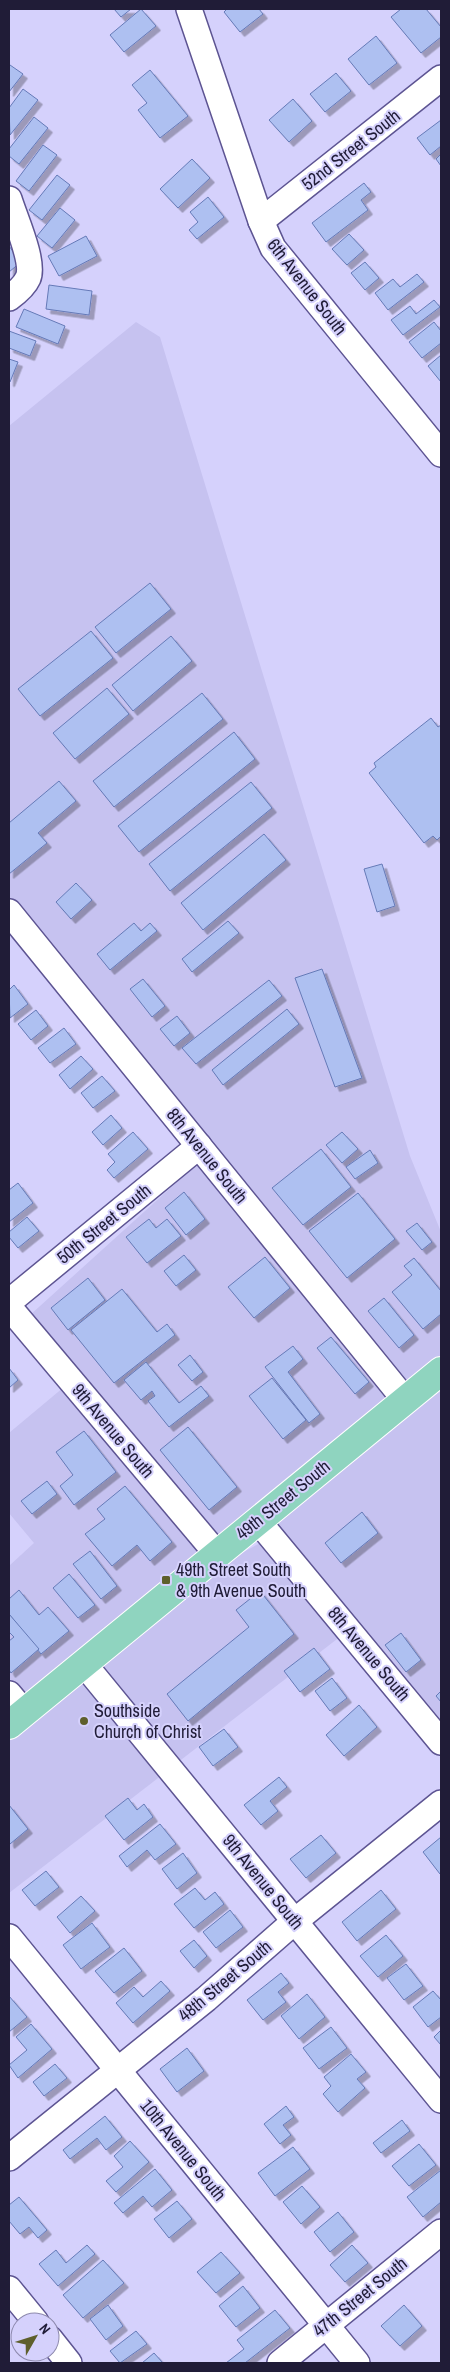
<svg xmlns="http://www.w3.org/2000/svg" width="450" height="2372" viewBox="0 0 450 2372" font-family="'Archivo Narrow',sans-serif">
<defs>
<filter id="shadow"><feDropShadow dx="4.5" dy="4.5" stdDeviation="0" flood-color="#0004"/></filter>
</defs>
<rect width="100%" height="100%" fill="#d5d1fc"/>
<!-- built -->
<g fill="#c6c2f0">
<path d="M136 322 160 337 410 1156 441 1232V1360L407 1388 9 897V426Z"/>
<path d="M197 1159 392 1400 219 1542 29 1316 197 1164Z"/>
<path d="M441 1382V1726L271 1522Z"/>
<path d="M64 1387 204 1554 26 1699 9 1678V1566L34 1543 9 1513V1433Z"/>
<path d="M262 1542 341 1636 177 1763 97 1664 216 1567Z"/>
<path d="M82 1676 162 1775 9 1893V1736Z"/>
</g>
<!-- building -->
<g fill="#aec0f1" stroke="#657ab7" filter="url(#shadow)">
<path d="M114 9H131L121 17Z"/>
<path d="M141 9 156 26 124 52 110 35Z"/>
<path d="M227 9H259L263 14 240 32 224 12Z"/>
<path d="M401 9H426L441 27V37L421 53 391 17Z"/>
<path d="M376 36 397 63 369 85 348 59Z"/>
<path d="M10 65 23 74 9 92V66Z"/>
<path d="M150 70 188 116 160 138 138 110 147 103 132 85Z"/>
<path d="M336 73 351 91 325 112 310 94Z"/>
<path d="M23 89 38 100 10 135 9 108Z"/>
<path d="M293 99 312 121 289 142 269 120Z"/>
<path d="M34 117 48 128 19 164 9 156V149Z"/>
<path d="M441 120V146L430 155 417 138Z"/>
<path d="M43 145 57 155 29 191 16 181Z"/>
<path d="M441 154V166L436 159Z"/>
<path d="M192 159 210 178 178 208 160 189Z"/>
<path d="M57 175 70 185 42 220 29 210Z"/>
<path d="M364 183 371 192 361 200 368 210 326 242 312 223Z"/>
<path d="M208 197 224 217 197 239 189 230 198 222 190 212Z"/>
<path d="M60 208 75 220 52 248 37 236Z"/>
<path d="M349 234 364 250 347 265 332 249Z"/>
<path d="M86 236 97 256 59 276 48 256Z"/>
<path d="M9 246 21 262 9 272Z"/>
<path d="M365 262 379 278 365 290 351 273Z"/>
<path d="M417 274 424 282 388 310 375 293 393 279 400 287Z"/>
<path d="M49 285 92 291 89 315 46 309Z"/>
<path d="M434 300 440 307 403 335 391 320 410 306 416 314Z"/>
<path d="M24 309 65 326 58 344 16 327Z"/>
<path d="M434 322 441 331V343L422 358 409 342Z"/>
<path d="M9 331 36 341 30 356 9 348Z"/>
<path d="M441 355V382L428 366Z"/>
<path d="M9 359 18 362 10 382H9Z"/>
<path d="M150 583 171 609 116 653 95 627Z"/>
<path d="M91 631 113 658 40 716 18 689Z"/>
<path d="M171 636 192 661 133 711 112 685Z"/>
<path d="M107 688 129 714 75 759 53 733Z"/>
<path d="M202 693 223 719 114 807 93 781Z"/>
<path d="M431 718 438 727 441 725V836L437 840 433 836 424 843 369 773 376 767 374 763Z"/>
<path d="M234 732 255 759 139 852 118 826Z"/>
<path d="M59 781 76 801 38 833 47 843 9 874V823Z"/>
<path d="M251 782 272 808 170 891 149 864Z"/>
<path d="M264 834 286 860 203 930 181 903Z"/>
<path d="M382 864 395 906 377 912 364 869Z"/>
<path d="M76 883 92 900 71 919 56 902Z"/>
<path d="M228 921 239 933 192 972 182 959Z"/>
<path d="M134 923 141 931 150 923 157 931 110 970 97 954Z"/>
<path d="M322 969 362 1078 335 1087 295 978Z"/>
<path d="M143 979 165 1006 152 1017 130 989Z"/>
<path d="M269 980 282 996 196 1064 182 1048Z"/>
<path d="M14 985 28 1004 10 1018 9 990Z"/>
<path d="M287 1009 299 1024 223 1085 212 1070Z"/>
<path d="M36 1010 48 1026 31 1040 18 1024Z"/>
<path d="M177 1016 190 1033 174 1046 160 1029Z"/>
<path d="M64 1028 76 1044 50 1063 38 1048Z"/>
<path d="M81 1056 93 1069 70 1089 59 1075Z"/>
<path d="M102 1076 115 1091 93 1108 81 1093Z"/>
<path d="M111 1115 122 1128 103 1145 92 1132Z"/>
<path d="M133 1132 148 1149 114 1178 107 1170 115 1162 108 1154Z"/>
<path d="M342 1132 358 1149 342 1163 326 1145Z"/>
<path d="M321 1149 351 1187 303 1225 272 1188Z"/>
<path d="M370 1150 378 1163 355 1179 346 1167Z"/>
<path d="M18 1183 33 1203 9 1222V1190Z"/>
<path d="M184 1192 205 1219 186 1235 165 1208Z"/>
<path d="M358 1193 395 1239 347 1278 309 1231Z"/>
<path d="M27 1217 39 1231 18 1248 9 1237V1232Z"/>
<path d="M149 1219 156 1228 167 1219 181 1236 147 1263 126 1237Z"/>
<path d="M417 1223 432 1242 422 1250 406 1231Z"/>
<path d="M184 1255 196 1270 176 1286 164 1271Z"/>
<path d="M265 1257 290 1288 254 1318 228 1287Z"/>
<path d="M414 1258 441 1291V1314L423 1329 392 1292 412 1275 404 1266Z"/>
<path d="M88 1278 105 1300 68 1330 51 1308Z"/>
<path d="M122 1289 157 1332 167 1324 175 1335 114 1383 71 1330Z"/>
<path d="M384 1298 414 1335 399 1348 368 1311Z"/>
<path d="M331 1337 369 1382 355 1394 317 1348Z"/>
<path d="M293 1346 303 1359 288 1372 320 1414 309 1423 265 1367Z"/>
<path d="M190 1355 203 1372 192 1381 178 1365Z"/>
<path d="M146 1362 179 1403 201 1386 209 1396 169 1427 148 1401 155 1396 152 1391 141 1400 124 1380Z"/>
<path d="M9 1368 18 1380 9 1388Z"/>
<path d="M272 1378 306 1420 283 1439 249 1396Z"/>
<path d="M188 1427 237 1487 209 1510 160 1450Z"/>
<path d="M84 1431 116 1472 74 1505 60 1486 73 1475 56 1452Z"/>
<path d="M47 1481 57 1494 32 1514 21 1501Z"/>
<path d="M125 1486 172 1542 150 1561 137 1545 112 1566 85 1534 105 1519 97 1509Z"/>
<path d="M362 1512 378 1533 341 1563 325 1543Z"/>
<path d="M90 1551 117 1586 101 1599 73 1564Z"/>
<path d="M69 1574 95 1605 78 1618 53 1588Z"/>
<path d="M19 1590 39 1615 48 1607 69 1631 41 1654 9 1614V1599Z"/>
<path d="M260 1591 294 1634 188 1721 167 1694 249 1627 236 1610Z"/>
<path d="M9 1614 39 1649 11 1673 9 1670V1641L14 1637 9 1632Z"/>
<path d="M401 1633 421 1660 406 1672 385 1645Z"/>
<path d="M314 1648 330 1669 300 1692 284 1671Z"/>
<path d="M332 1678 347 1698 330 1711 315 1691Z"/>
<path d="M441 1691V1702L436 1696Z"/>
<path d="M359 1705 377 1727 344 1756 326 1735Z"/>
<path d="M224 1729 238 1747 213 1766 199 1747Z"/>
<path d="M279 1777 287 1787 270 1801 278 1811 261 1825 244 1805Z"/>
<path d="M128 1798 137 1810 144 1804 153 1817 124 1840 105 1816Z"/>
<path d="M9 1805 28 1829 10 1844 9 1842Z"/>
<path d="M160 1824 176 1844 155 1860 147 1850 127 1867 119 1856Z"/>
<path d="M321 1835 336 1853 306 1878 290 1859Z"/>
<path d="M441 1837V1873L440 1874 423 1852Z"/>
<path d="M183 1853 197 1873 177 1889 162 1869Z"/>
<path d="M46 1871 59 1887 35 1906 22 1890Z"/>
<path d="M195 1888 205 1900 215 1892 224 1904 194 1928 174 1904Z"/>
<path d="M381 1890 396 1909 357 1941 342 1922Z"/>
<path d="M81 1896 95 1911 70 1933 57 1917Z"/>
<path d="M230 1910 243 1927 216 1948 203 1932Z"/>
<path d="M92 1923 110 1947 81 1969 63 1945Z"/>
<path d="M386 1935 403 1956 378 1977 360 1956Z"/>
<path d="M194 1940 207 1956 194 1968 180 1951Z"/>
<path d="M124 1948 142 1971 114 1993 95 1971Z"/>
<path d="M406 1964 423 1986 404 2000 387 1978Z"/>
<path d="M281 1973 289 1983 278 1992 286 2002 263 2020 247 2000Z"/>
<path d="M161 1981 170 1991 133 2023 116 2003 134 1987 143 1997Z"/>
<path d="M433 1991 441 2000V2017L428 2027 413 2007Z"/>
<path d="M307 1994 325 2017 299 2039 281 2016Z"/>
<path d="M9 1996 27 2017 9 2032Z"/>
<path d="M31 2024 52 2049 18 2078 9 2065 27 2050 16 2037Z"/>
<path d="M331 2027 347 2048 319 2069 303 2048Z"/>
<path d="M441 2030V2045L434 2037Z"/>
<path d="M187 2048 204 2071 177 2092 160 2069Z"/>
<path d="M351 2054 366 2072 357 2079 365 2088 338 2112 323 2094 331 2086 324 2077Z"/>
<path d="M55 2064 67 2078 44 2096 33 2082Z"/>
<path d="M286 2106 294 2117 283 2125 291 2135 280 2144 264 2124Z"/>
<path d="M105 2116 122 2137 106 2150 97 2138 70 2159 63 2150Z"/>
<path d="M402 2120 410 2131 381 2153 373 2143Z"/>
<path d="M130 2141 149 2162 116 2192 106 2181 123 2167 114 2156Z"/>
<path d="M419 2144 436 2165 409 2186 392 2166Z"/>
<path d="M293 2147 310 2169 275 2196 258 2173Z"/>
<path d="M155 2169 172 2190 152 2207 143 2196 123 2213 114 2203Z"/>
<path d="M441 2170V2202L423 2217 407 2197Z"/>
<path d="M302 2186 320 2207 301 2224 283 2202Z"/>
<path d="M19 2197 47 2230 38 2238 29 2227 20 2234 9 2221V2205Z"/>
<path d="M177 2201 192 2219 169 2238 154 2219Z"/>
<path d="M338 2212 354 2232 330 2252 314 2232Z"/>
<path d="M87 2245 95 2254 58 2286 39 2264 56 2250 66 2263Z"/>
<path d="M352 2245 368 2263 345 2282 330 2265Z"/>
<path d="M221 2252 240 2273 216 2293 197 2272Z"/>
<path d="M103 2260 124 2283 83 2318 63 2295Z"/>
<path d="M243 2286 260 2308 236 2327 219 2306Z"/>
<path d="M108 2305 123 2326 106 2340 90 2319Z"/>
<path d="M404 2305 422 2326 400 2346 381 2326Z"/>
<path d="M275 2310 290 2328 245 2363H226L244 2349 237 2340Z"/>
<path d="M136 2331 147 2344 120 2363 110 2351Z"/>
<path d="M154 2353 163 2363H142Z"/>
</g>
<g fill="none" stroke-linecap="round" stroke-linejoin="round">
<!-- minor casing -->
<g stroke="#5d5492" stroke-width="28">
<g id="minor">
<path d="M189 9 261 221 273 248 441 454"/>
<path d="M9 199C14 216 35 262 28 278 24 287 16 293 9 298"/>
<path d="M261 221 441 78"/>
<path d="M9 912 405 1400"/>
<path d="M9 1302 199 1146"/>
<path d="M9 1307 217 1554"/>
<path d="M258 1521 441 1742"/>
<path d="M84 1664 441 2100"/>
<path d="M9 1694 24 1712"/>
<path d="M9 1937 357 2363"/>
<path d="M9 2158 206 1999 295 1921 441 1803"/>
<path d="M9 2289 36 2322"/>
<path d="M50 2339 69 2363"/>
<path d="M280 2363 441 2232"/>
</g>
</g>
<!-- major casing -->
<g stroke="#fff" stroke-width="30">
<path id="major" d="M9 1725 441 1371"/>
</g>
<!-- minor -->
<use href="#minor" stroke="#fff" stroke-width="25"/>
<!-- major -->
<use href="#major" stroke="#8fd4bf" stroke-width="28"/>
</g>
<!-- markers -->
<g fill="#5e5f2c" stroke="#d5d1fc" stroke-width="2">
<rect x="161" y="1575" width="10" height="10" rx="2.5"/>
<circle cx="84" cy="1721" r="5"/>
</g>
<g text-anchor="middle" stroke-width="4" stroke-linejoin="round" paint-order="stroke">
<!-- street labels -->
<g font-size="18" fill="#201c37" stroke="#d5d1fc">
<text transform="translate(351 150) rotate(-38)" y="6">52nd Street South</text>
<text transform="translate(307 287) rotate(52)" y="6">6th Avenue South</text>
<text transform="translate(207 1156) rotate(51)" y="6">8th Avenue South</text>
<text transform="translate(104 1224) rotate(-39)" y="6">50th Street South</text>
<text transform="translate(113 1431) rotate(50)" y="6">9th Avenue South</text>
<text transform="translate(283 1500) rotate(-39)" y="6">49th Street South</text>
<text transform="translate(369 1654) rotate(50)" y="6">8th Avenue South</text>
<text transform="translate(263 1882) rotate(51)" y="6">9th Avenue South</text>
<text transform="translate(225 1981) rotate(-40)" y="6">48th Street South</text>
<text transform="translate(183 2150) rotate(51)" y="6">10th Avenue South</text>
<text transform="translate(360 2297) rotate(-39)" y="6">47th Street South</text>
</g>
<!-- poi labels -->
<g font-size="18" fill="#201c37" stroke="#d5d1fc" text-anchor="start">
<text x="176" y="1576">49th Street South<tspan x="176" dy="21">&amp; 9th Avenue South</tspan></text>
<text x="94" y="1717">Southside<tspan x="94" dy="21">Church of Christ</tspan></text>
</g>
</g>
<!-- border -->
<rect width="450" height="2372" fill="none" stroke="#201c37" stroke-width="20"/>
<!-- north arrow -->
<g transform="translate(35 2337) rotate(51)"><circle r="24" fill="#d5d1fc" stroke="#8d89ad"/>
<path d="M0-4L9 19L0 12L-9 19Z" fill="#5e5f2c"/>
<text y="-8" font-size="14" font-weight="bold" text-anchor="middle" fill="#201c37">N</text>
</g>
</svg>
